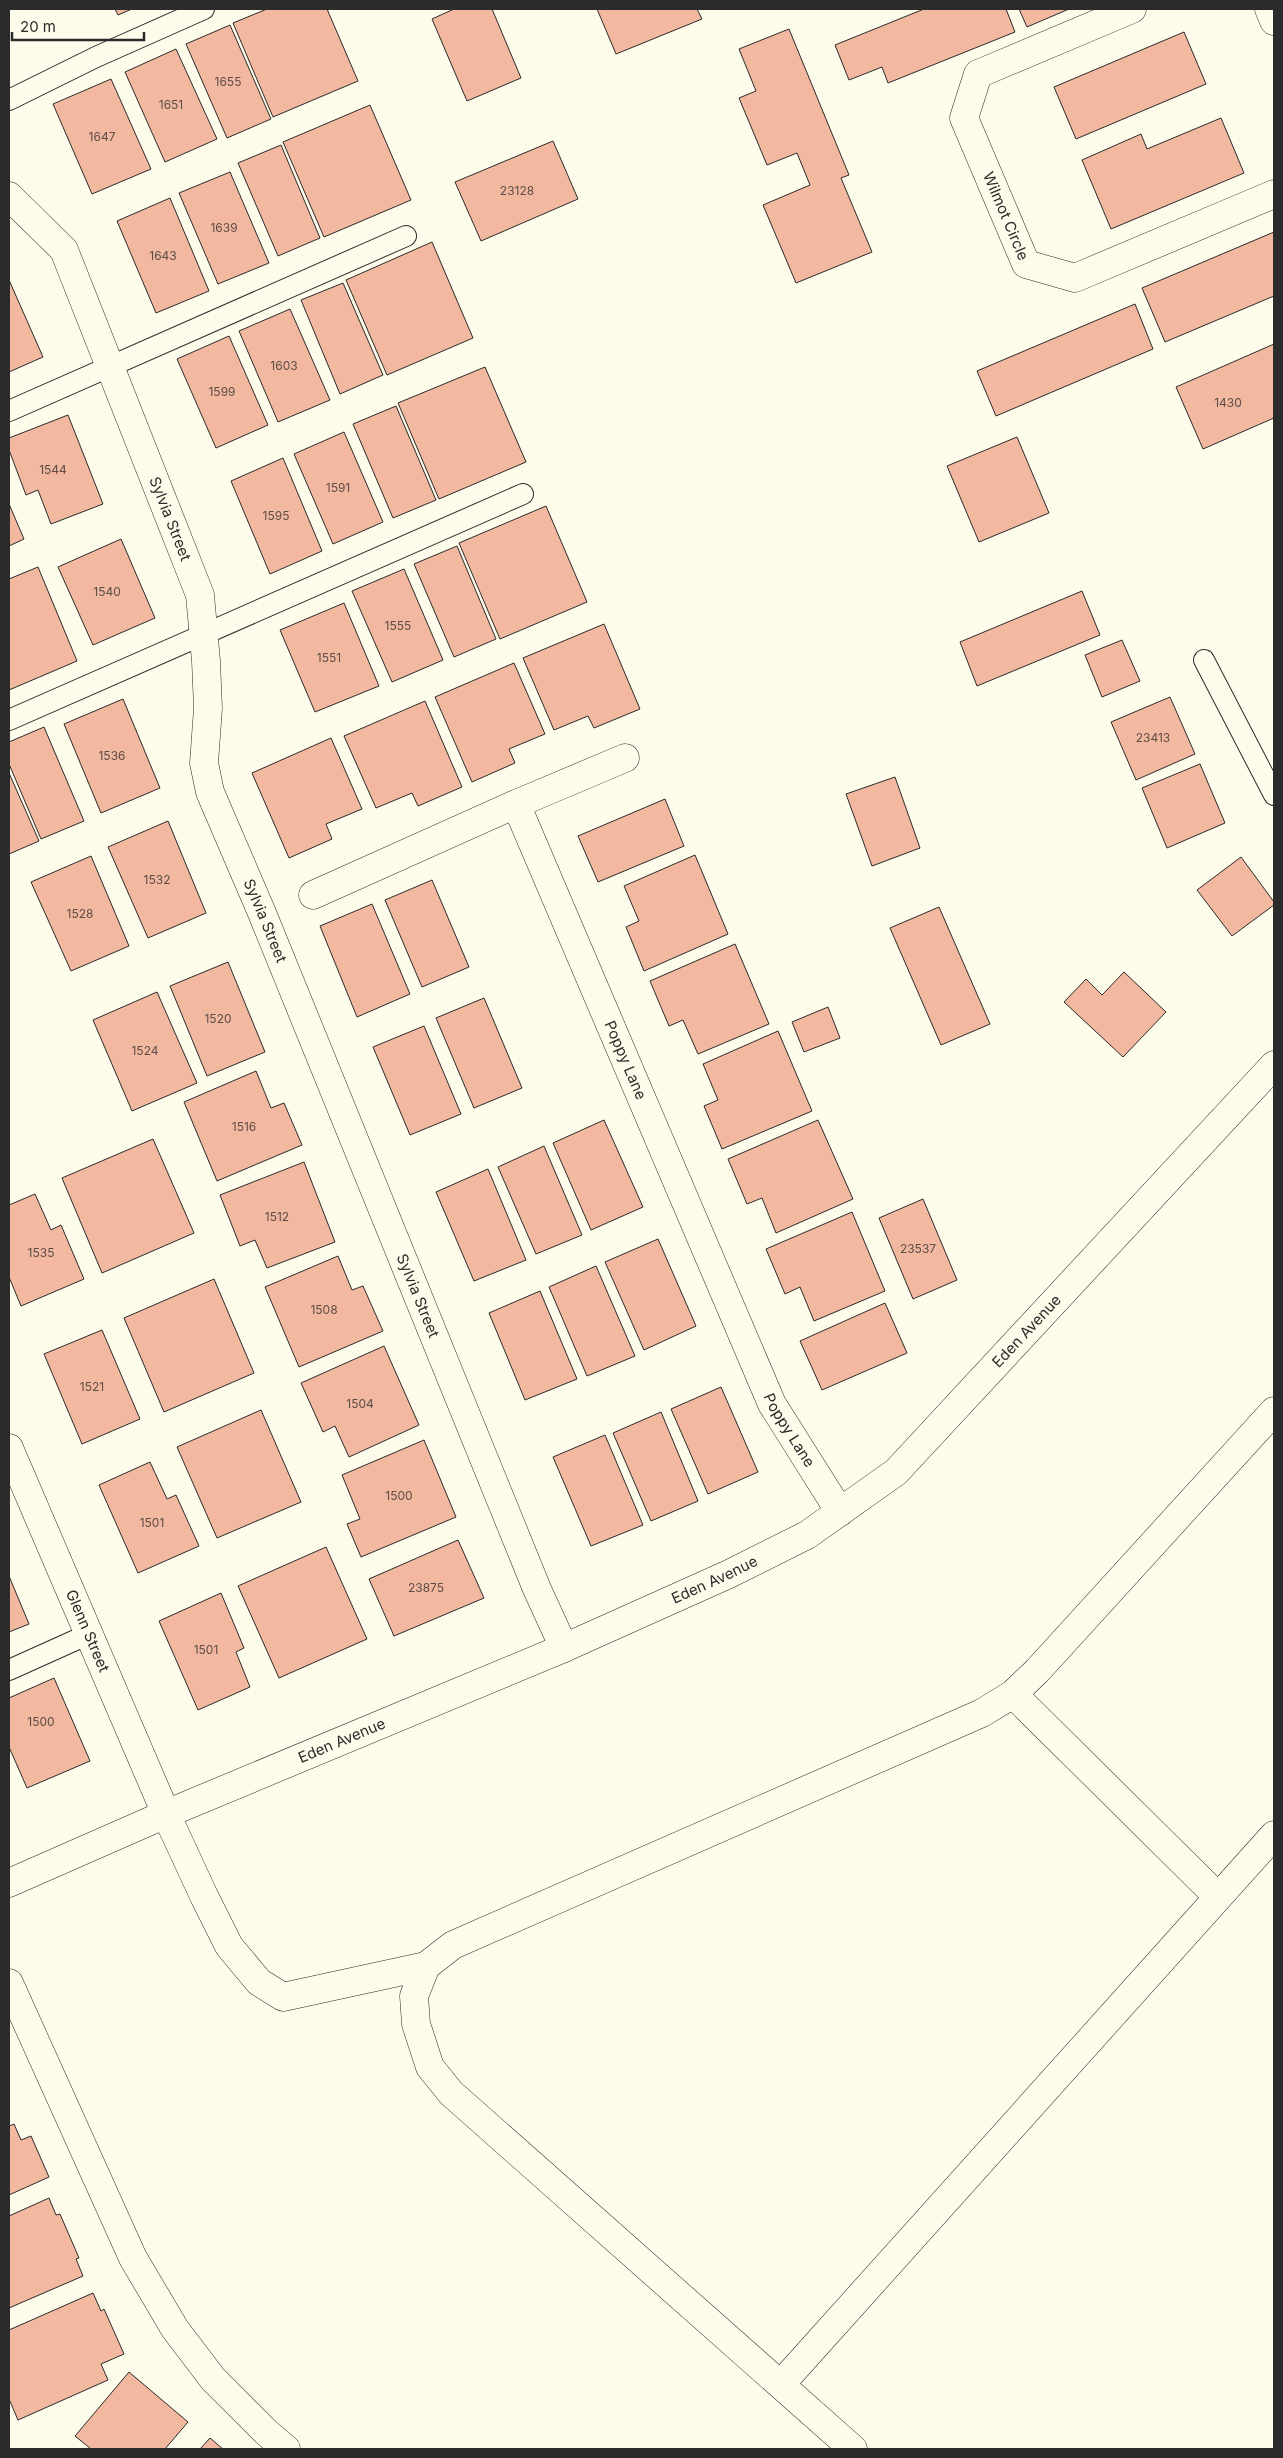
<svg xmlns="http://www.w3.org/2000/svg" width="1283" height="2458" viewBox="0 0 1283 2458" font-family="Inter,sans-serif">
<rect width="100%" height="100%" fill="#fdfbea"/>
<!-- building -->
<g fill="#f2b8a0" stroke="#2b2b2b">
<path d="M115 9H132L118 15Z"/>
<path d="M267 9H327L358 81 273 117 233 23Z"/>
<path d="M454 9H492L521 78 467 101 432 19Z"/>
<path d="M597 9H697L702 19 616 54Z"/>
<path d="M924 9H1006L1015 32 888 83 882 67 849 80 835 45Z"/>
<path d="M1019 9H1069L1027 27Z"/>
<path d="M230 25 271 119 227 138 186 44Z"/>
<path d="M789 29 849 175 841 178 872 252 796 283 763 205 810 185 797 153 767 165 739 98 756 91 739 49Z"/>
<path d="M1184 32 1206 84 1076 139 1054 87Z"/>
<path d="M176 49 217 139 165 162 125 72Z"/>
<path d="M111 79 151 169 92 194 53 104Z"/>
<path d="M370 105 411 200 324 237 283 142Z"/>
<path d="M1221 118 1244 173 1111 229 1082 160 1141 134 1147 149Z"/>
<path d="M553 141 578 199 481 241 455 182Z"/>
<path d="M281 145 320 238 278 256 238 163Z"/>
<path d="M230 172 269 263 218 284 179 193Z"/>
<path d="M170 198 209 291 156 313 117 221Z"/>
<path d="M1274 232V296L1165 342 1142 288Z"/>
<path d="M432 242 473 338 387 375 346 280Z"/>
<path d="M9 280 43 357 9 372Z"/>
<path d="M343 283 383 375 340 394 301 300Z"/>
<path d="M1135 304 1153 349 996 416 977 371Z"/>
<path d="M290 309 330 400 278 422 239 331Z"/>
<path d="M229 336 268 425 216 448 177 359Z"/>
<path d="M1274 344V418L1203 449 1176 387Z"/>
<path d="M485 367 526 462 439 499 398 403Z"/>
<path d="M396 406 436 500 393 518 353 424Z"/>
<path d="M68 415 103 504 51 524 38 490 26 495 9 450V438Z"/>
<path d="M344 432 383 522 333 544 294 454Z"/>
<path d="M1017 437 1049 513 979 542 947 466Z"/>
<path d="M283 458 322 551 270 574 231 481Z"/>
<path d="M9 504 24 539 9 546Z"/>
<path d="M546 506 587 602 500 639 459 543Z"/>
<path d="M121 539 155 618 93 645 58 567Z"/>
<path d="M457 546 496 639 454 657 414 564Z"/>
<path d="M38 567 77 661 9 690V579Z"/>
<path d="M404 569 443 660 392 682 352 591Z"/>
<path d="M1082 591 1100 635 977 686 960 642Z"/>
<path d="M344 603 379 686 315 712 280 630Z"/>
<path d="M604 624 640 709 594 728 588 716 554 730 523 658Z"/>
<path d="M1122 640 1140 681 1102 697 1085 655Z"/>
<path d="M514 663 545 734 509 749 515 763 472 782 435 697Z"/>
<path d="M1170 697 1195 754 1136 780 1111 722Z"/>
<path d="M123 699 160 788 101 813 64 724Z"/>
<path d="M425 701 462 787 418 806 412 793 376 808 344 736Z"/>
<path d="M44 727 84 821 41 839 9 764V742Z"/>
<path d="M331 738 362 809 326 824 332 839 289 858 252 773Z"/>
<path d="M1200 764 1225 823 1167 848 1142 788Z"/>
<path d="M9 773 39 841 9 854Z"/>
<path d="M895 777 920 848 872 866 846 794Z"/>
<path d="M665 799 684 846 598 882 578 836Z"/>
<path d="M168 821 206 913 148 938 108 847Z"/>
<path d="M695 855 728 934 644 971 626 927 639 921 624 886Z"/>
<path d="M91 856 129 946 71 971 31 882Z"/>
<path d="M1241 857 1274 902V905L1232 936 1197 890Z"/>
<path d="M432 880 469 967 422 987 385 900Z"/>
<path d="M372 904 410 994 357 1017 320 926Z"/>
<path d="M939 907 990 1024 941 1045 890 928Z"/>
<path d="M735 944 769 1024 698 1054 683 1020 669 1026 650 981Z"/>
<path d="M228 962 265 1052 207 1076 170 986Z"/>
<path d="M1124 972 1166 1012 1123 1057 1064 1002 1086 979 1102 995Z"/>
<path d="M157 992 197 1083 132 1111 93 1020Z"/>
<path d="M484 998 522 1088 474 1108 436 1018Z"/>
<path d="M828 1007 840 1038 804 1052 792 1022Z"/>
<path d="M424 1026 461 1114 410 1135 373 1047Z"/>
<path d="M778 1031 812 1111 722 1149 704 1106 718 1100 703 1064Z"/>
<path d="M256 1071 271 1108 284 1103 302 1145 217 1181 184 1102Z"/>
<path d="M604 1120 643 1207 591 1230 553 1143Z"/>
<path d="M818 1120 853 1199 776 1233 762 1198 747 1204 728 1159Z"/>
<path d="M153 1139 194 1233 102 1273 62 1178Z"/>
<path d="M544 1146 582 1235 536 1254 498 1167Z"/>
<path d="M304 1162 335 1242 267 1268 255 1240 240 1246 220 1195Z"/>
<path d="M488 1169 526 1260 474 1281 436 1192Z"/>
<path d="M35 1194 51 1230 61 1225 84 1279 21 1306 9 1277V1205Z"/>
<path d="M923 1199 957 1280 913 1299 879 1218Z"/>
<path d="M852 1212 885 1291 814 1321 800 1287 785 1294 766 1249Z"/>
<path d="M658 1239 696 1326 644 1350 605 1262Z"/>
<path d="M338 1256 352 1290 363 1286 383 1331 299 1367 265 1287Z"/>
<path d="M596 1266 635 1356 587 1376 549 1287Z"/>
<path d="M214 1279 254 1373 164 1412 124 1318Z"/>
<path d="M540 1291 577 1379 525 1400 489 1313Z"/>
<path d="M885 1303 907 1353 822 1390 800 1341Z"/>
<path d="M102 1330 140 1419 82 1444 44 1354Z"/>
<path d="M384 1346 419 1425 349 1457 335 1426 323 1432 301 1383Z"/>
<path d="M721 1387 758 1472 708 1494 671 1409Z"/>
<path d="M261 1410 301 1502 217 1538 177 1447Z"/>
<path d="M661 1412 698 1501 651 1521 613 1433Z"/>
<path d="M605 1435 643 1525 591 1546 553 1457Z"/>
<path d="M424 1440 456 1517 361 1557 347 1524 360 1519 342 1475Z"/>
<path d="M150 1462 167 1499 176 1495 199 1546 138 1573 99 1485Z"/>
<path d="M458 1540 484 1598 394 1636 369 1579Z"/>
<path d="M326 1547 367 1639 279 1678 238 1586Z"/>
<path d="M9 1576 29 1624 9 1632Z"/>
<path d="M221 1593 244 1648 236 1652 250 1687 198 1710 159 1621Z"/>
<path d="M54 1678 90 1761 27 1788 9 1747V1698Z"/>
<path d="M14 2124 21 2140 31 2136 49 2177 9 2195V2126Z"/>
<path d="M49 2198 56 2215 60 2214 79 2258 76 2259 83 2276 9 2308V2216Z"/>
<path d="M93 2293 101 2311 104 2309 124 2354 101 2364 108 2380 18 2420 9 2399V2330Z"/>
<path d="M129 2372 188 2422 165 2449H91L75 2436Z"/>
<path d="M210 2438 223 2449H200Z"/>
</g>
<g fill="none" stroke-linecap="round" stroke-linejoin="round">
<!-- service casing -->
<g stroke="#2b2b2b" stroke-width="22">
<g id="service">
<path d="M9 100 96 57 204 9"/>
<path d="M9 411 406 236"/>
<path d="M1204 660 1274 795"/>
<path d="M9 720 523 494"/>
<path d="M9 1670 89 1634"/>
</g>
</g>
<!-- minor casing -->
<g stroke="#2b2b2b" stroke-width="29">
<g id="minor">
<path id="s1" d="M1132 9 978 74 964 118 1026 264 1075 278 1274 194"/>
<path d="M1269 9 1274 21"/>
<path id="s2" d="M9 196 64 250 200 595 206 661 208 708 204 763 210 792 262 913 537 1589 564 1648"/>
<path d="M516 804 625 758"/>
<path id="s3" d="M313 895 516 804 772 1404 840 1512"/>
<path id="s4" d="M9 1448 166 1814 204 1896 229 1946 259 1982 283 1997 426 1966"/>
<path d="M1013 1694 1218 1897"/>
<path id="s5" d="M9 1883 166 1814 564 1648 729 1574 807 1535 896 1472 1274 1065"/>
<path d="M9 1983 133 2258 175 2329 213 2379 266 2432 286 2449"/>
<path d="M781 2384 1274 1835"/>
<path d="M853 2449 451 2093 430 2067 416 2024 414 1996 426 1966 453 1945 982 1713 1013 1694 1037 1671 1274 1411"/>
</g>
</g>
<!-- service -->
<use href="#service" stroke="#fdfbea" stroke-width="20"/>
<!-- minor -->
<use href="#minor" stroke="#fdfbea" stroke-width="28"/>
</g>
<g text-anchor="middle" stroke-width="4" stroke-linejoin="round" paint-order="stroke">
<!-- number labels -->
<g font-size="12" fill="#5d4e48">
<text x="228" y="86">1655</text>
<text x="171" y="109">1651</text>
<text x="102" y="141">1647</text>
<text x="517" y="195">23128</text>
<text x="224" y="232">1639</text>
<text x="163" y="260">1643</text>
<text x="284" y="370">1603</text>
<text x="222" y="396">1599</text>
<text x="1228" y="407">1430</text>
<text x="53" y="474">1544</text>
<text x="338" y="492">1591</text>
<text x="276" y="520">1595</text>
<text x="107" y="596">1540</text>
<text x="398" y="630">1555</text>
<text x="329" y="662">1551</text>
<text x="1153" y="742">23413</text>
<text x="112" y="760">1536</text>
<text x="157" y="884">1532</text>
<text x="80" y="918">1528</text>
<text x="218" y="1023">1520</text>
<text x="145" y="1055">1524</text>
<text x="244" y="1131">1516</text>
<text x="277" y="1221">1512</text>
<text x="918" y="1253">23537</text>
<text x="41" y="1257">1535</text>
<text x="324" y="1314">1508</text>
<text x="92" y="1391">1521</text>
<text x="360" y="1408">1504</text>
<text x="399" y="1500">1500</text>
<text x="152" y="1527">1501</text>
<text x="426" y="1592">23875</text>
<text x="206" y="1654">1501</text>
<text x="41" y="1726">1500</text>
</g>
<!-- street labels -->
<g font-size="15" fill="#2b2b2b" stroke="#fdfbea">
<text dy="5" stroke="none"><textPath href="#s1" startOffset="320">Wilmot Circle</textPath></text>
<text dy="5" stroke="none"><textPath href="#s2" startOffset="366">Sylvia Street</textPath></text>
<text dy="5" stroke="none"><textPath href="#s2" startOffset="786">Sylvia Street</textPath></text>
<text dy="5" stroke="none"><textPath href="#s3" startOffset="501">Poppy Lane</textPath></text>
<text dy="5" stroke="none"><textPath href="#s2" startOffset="1191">Sylvia Street</textPath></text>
<text dy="5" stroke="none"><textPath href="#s5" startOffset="1172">Eden Avenue</textPath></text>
<text dy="5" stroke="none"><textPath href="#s3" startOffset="906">Poppy Lane</textPath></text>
<text dy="5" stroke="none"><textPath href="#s5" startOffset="768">Eden Avenue</textPath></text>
<text dy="5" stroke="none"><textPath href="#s4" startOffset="199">Glenn Street</textPath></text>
<text dy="5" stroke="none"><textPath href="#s5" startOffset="362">Eden Avenue</textPath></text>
</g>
</g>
<!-- border -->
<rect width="1283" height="2458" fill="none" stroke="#2b2b2b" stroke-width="20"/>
<!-- scale -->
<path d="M12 32v8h132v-8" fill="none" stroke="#2b2b2b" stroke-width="2.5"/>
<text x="20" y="32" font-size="15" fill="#2b2b2b" stroke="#fdfbea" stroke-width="4" paint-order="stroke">20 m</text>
</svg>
